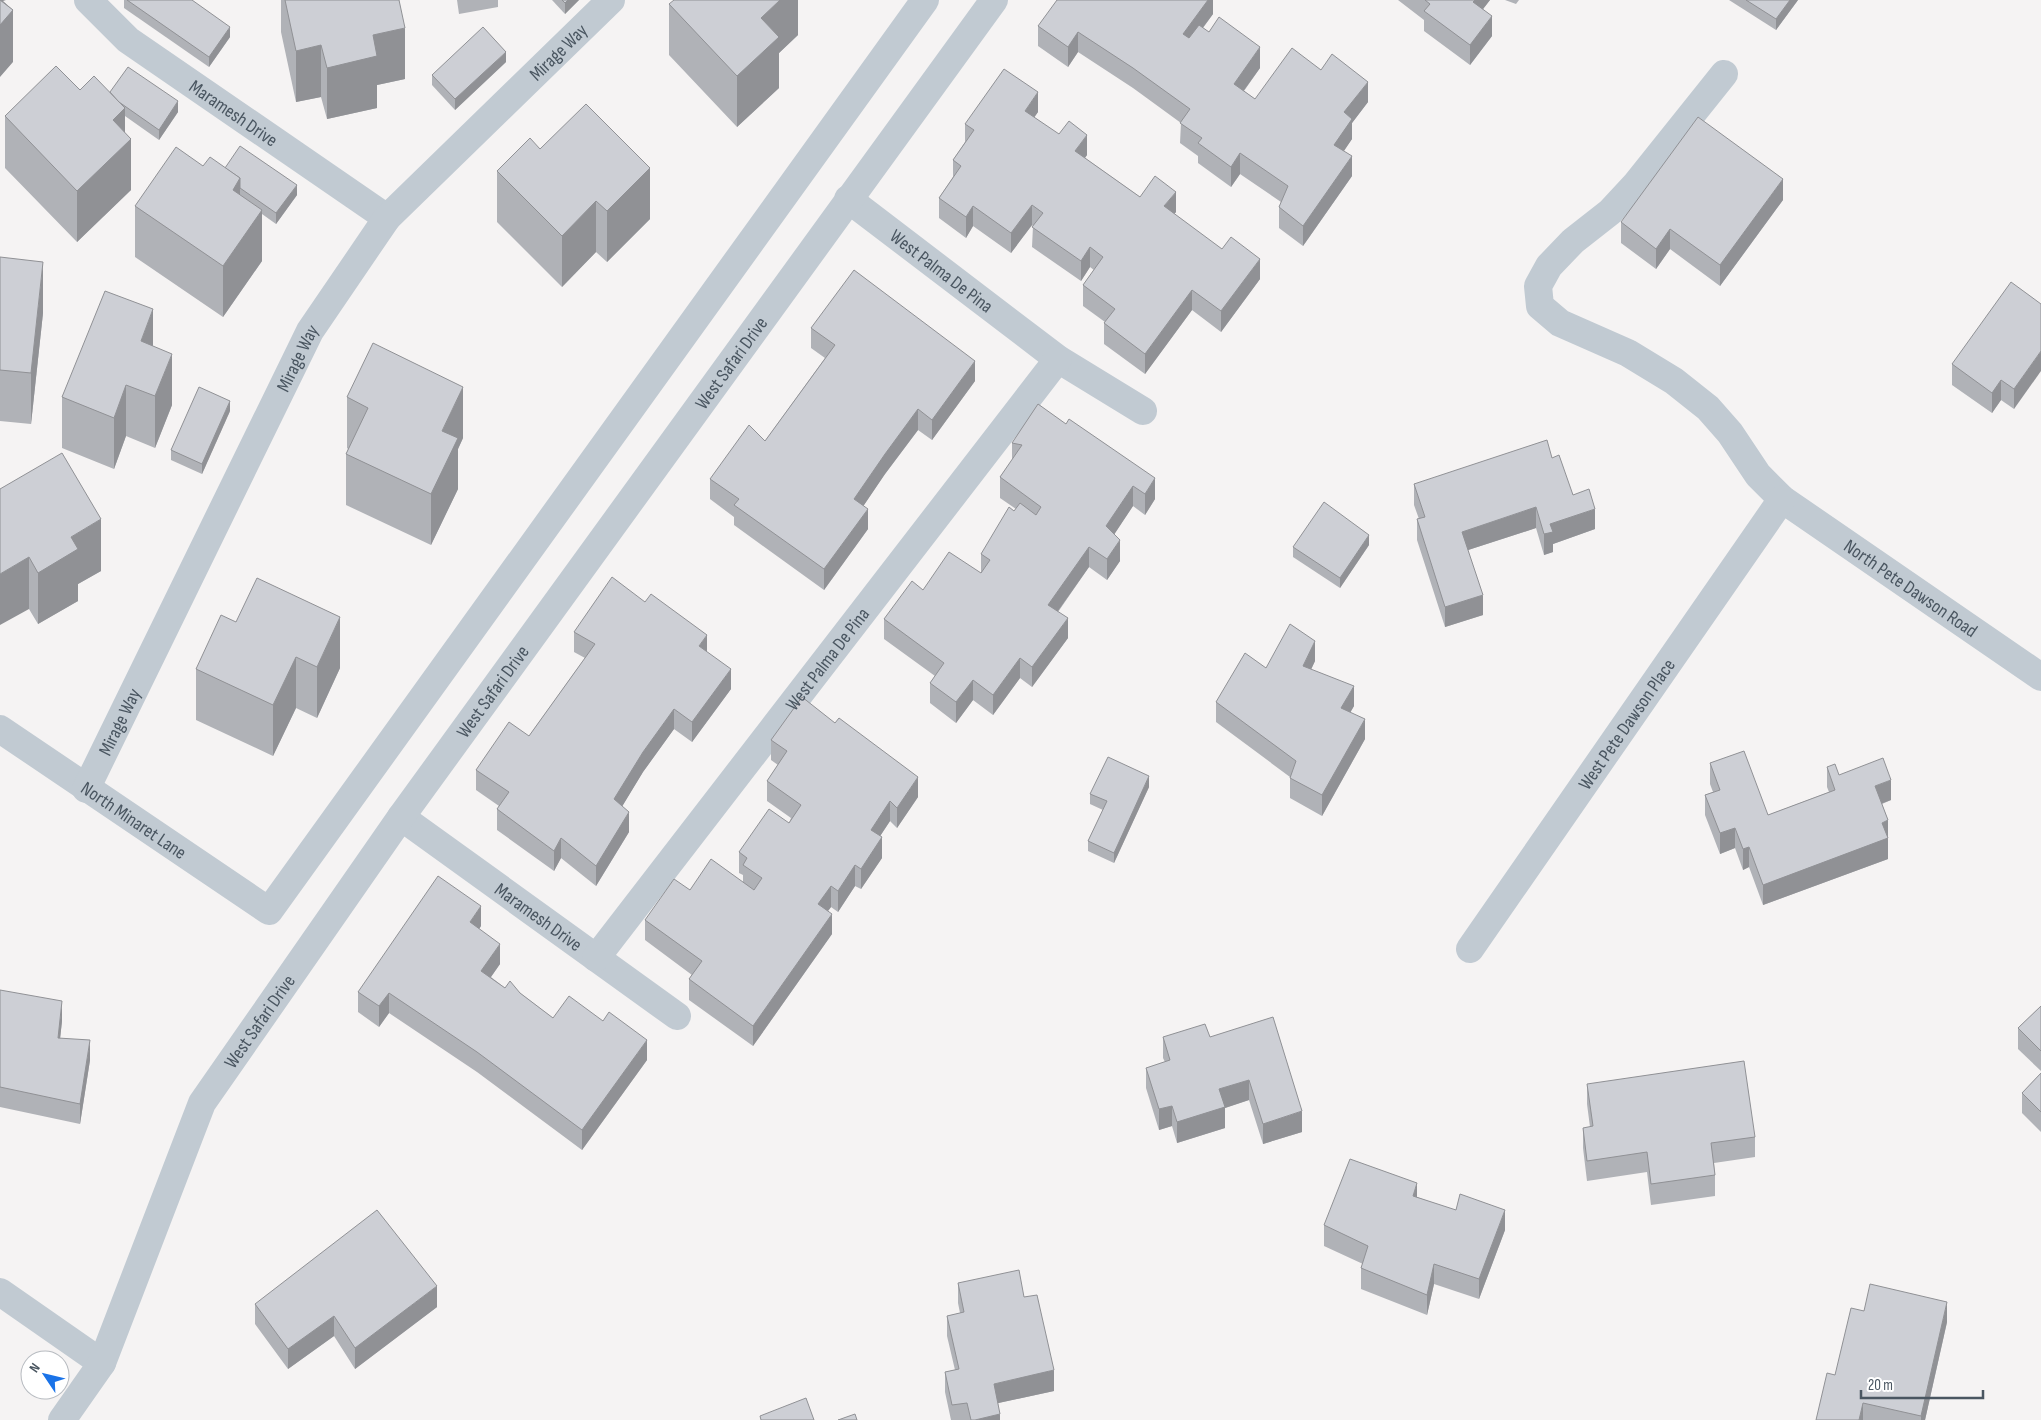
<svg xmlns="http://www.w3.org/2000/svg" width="2041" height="1420" viewBox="0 0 2041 1420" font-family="'Sofia Sans Condensed',sans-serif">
<rect width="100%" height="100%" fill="#f5f3f3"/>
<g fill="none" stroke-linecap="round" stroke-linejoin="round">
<!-- minor -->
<g stroke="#c1cad2" stroke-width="28">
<path id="s1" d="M88 0 128 40 387 218"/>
<path id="s2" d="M1724 74 1636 184 1610 212 1573 241 1549 266 1538 286 1540 306 1560 323 1628 353 1674 381 1708 408 1730 433 1758 475 1782 499 2041 677"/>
<path id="s3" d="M848 199 1058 359 1143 411"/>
<path id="s4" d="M0 729 269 911 925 0"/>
<path id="s5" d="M86 789 310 331 387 218 611 0"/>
<path id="s6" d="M401 817 677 1016"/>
<path id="s7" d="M1470 949 1782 499"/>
<path id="s8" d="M596 958 1058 359"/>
<path d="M0 1292 102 1363"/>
<path id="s9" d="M62 1420 102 1363 202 1103 401 817 994 0"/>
</g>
</g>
<!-- wall -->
<g fill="#b0b2b7">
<path d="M124 0H192L230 37 209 67 124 8Z"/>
<path d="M281 0H399L405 79 377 85V108L327 119 321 97 296 102 281 32Z"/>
<path d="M457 0H498V7L459 14Z"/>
<path d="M552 0H579L565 14Z"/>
<path d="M798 0V35L779 53V88L737 127 669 55V4Z"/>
<path d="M1213 0V14L1203 28 1260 68 1244 91 1255 99 1321 70 1368 102 1352 123V139L1343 151 1352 176 1303 246 1279 228V207L1281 202 1240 174 1231 187 1198 163V156L1180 143 1181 123 1133 88 1078 52 1068 67 1038 46V26Z"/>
<path d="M1398 0H1490L1483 9 1492 36 1470 65 1424 31V20Z"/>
<path d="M1505 0H1519L1516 4Z"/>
<path d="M1729 0H1798L1776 30Z"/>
<path d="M506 62 455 110 432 85V75Z"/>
<path d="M80 90 110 92 178 112 159 140 125 116V133L131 190 77 242 5 168V116Z"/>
<path d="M1038 112 1034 117 1087 155 1085 158 1140 197 1176 212 1174 214 1260 279 1221 332 1192 310 1145 374 1104 344V323L1105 322 1083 306V285L1094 270 1090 267 1081 281 1032 247 1033 226 1032 225 1011 253 973 226 966 238 939 218V198L953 177V160L965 142V124Z"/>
<path d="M540 149 650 219 607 262 596 252 562 287 497 222V171Z"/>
<path d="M225 168 297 195 276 224 262 214V261L223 317 135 257V206Z"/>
<path d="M1783 200 1720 286 1670 249 1656 269 1621 243V222Z"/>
<path d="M0 257 43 313 31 424 0 421Z"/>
<path d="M2041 304 2014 409 2001 400 1992 413 1952 385V364Z"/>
<path d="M811 328 975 381 932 440 918 430 885 474 863 506 868 529 824 590 734 525V517L710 499V479L765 441 825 358 811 348Z"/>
<path d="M153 346 172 405 155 448 126 436 114 469 62 448V397Z"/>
<path d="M347 397 463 438 458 449V489L431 545 346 505V454L348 449 347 448Z"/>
<path d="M1038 404 1155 499 1145 515 1133 506 1114 534 1120 561 1107 580 1089 567 1058 612 1068 638 1032 687 1020 678 993 715 973 700 956 723 930 703V683L935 676 884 639V619L923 590 981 573V554L1016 509 1000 498V477L1012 460V443Z"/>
<path d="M230 411 202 474 171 460V450Z"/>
<path d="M1552 458 1573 495 1595 529 1553 544V552L1544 555 1536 528 1468 550 1483 615 1445 627 1417 540V519H1419L1414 505V484Z"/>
<path d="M0 489 101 571 78 584V601L38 624 29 609Z"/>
<path d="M1369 545 1340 588 1293 557V547Z"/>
<path d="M236 622 340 668 317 718 296 708 273 756 196 720V669Z"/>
<path d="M574 632 707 652 731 689 692 742 674 729 643 772 622 806 629 832 596 886 561 858 554 871 497 830V809L499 806 476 790V770L529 736 585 658 574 652Z"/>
<path d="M1315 661 1311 669 1354 706 1350 712 1365 739 1322 816 1290 798V777L1216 722V702L1266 668Z"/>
<path d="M771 740 918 797 897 828 890 821 880 836 882 858 861 889 855 886 838 912 831 907 828 911 832 934 753 1046 689 1000V979L692 975 645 940V920L690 890 743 882V875L739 873V852L789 823 791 818 767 801V781L778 765 771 760Z"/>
<path d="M1710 763 1768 815 1829 792 1827 787V767L1839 775 1891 800 1882 804 1888 820V859L1763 905 1749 867 1743 870 1735 848 1720 854 1705 815V795L1713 792 1710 784Z"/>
<path d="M1149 787 1114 863 1088 851V841L1103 810 1090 804V794Z"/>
<path d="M481 926 479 929 500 964 491 977 505 988 520 993 553 1018 647 1060 582 1150 477 1072 389 1013 379 1027 358 1012V992Z"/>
<path d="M0 990 62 1021 60 1038 90 1060 80 1124 0 1107Z"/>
<path d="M2041 1006V1071L2018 1049V1028Z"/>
<path d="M1163 1037H1210L1302 1132 1263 1144 1249 1100 1225 1108V1128L1177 1143 1172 1126 1159 1130 1146 1088V1068L1165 1062 1163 1058Z"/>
<path d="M2041 1073V1132L2022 1113V1093Z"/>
<path d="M1587 1084 1755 1137V1157L1714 1163 1715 1175V1196L1651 1205 1647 1172 1587 1181 1583 1148V1128L1590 1127 1587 1104Z"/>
<path d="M1417 1197 1505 1230 1479 1299 1434 1284 1427 1315 1361 1289V1268L1363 1264 1324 1246V1225Z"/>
<path d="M958 1283 1024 1297 1054 1391 998 1403 1000 1420H951L945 1392V1372L955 1370 947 1336V1316L960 1313 958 1303Z"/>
<path d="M255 1304 437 1307 355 1369 334 1336 288 1369 255 1324Z"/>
<path d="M1864 1311 1947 1322 1925 1420H1816L1835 1375Z"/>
</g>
<!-- shaded-wall -->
<g fill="#909195">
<path d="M0 0H6L3 1 13 10V62L0 77Z"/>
<path d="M568 0H579L565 14V3Z"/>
<path d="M780 0H798V35L779 53V88L737 127V76L761 18Z"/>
<path d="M1208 0H1213V14L1183 54V34Z"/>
<path d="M1475 0H1490L1473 22V2Z"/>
<path d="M1790 0H1798L1776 30V19Z"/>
<path d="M1492 16V36L1470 65V45Z"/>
<path d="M230 27V37L209 67V57Z"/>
<path d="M405 28V79L377 85V108L327 119V68L373 35Z"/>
<path d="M1078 32V52L1068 67V47Z"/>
<path d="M321 45V97L296 102V51Z"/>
<path d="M1260 47V68L1234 104V84Z"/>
<path d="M506 52V62L455 110V99Z"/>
<path d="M1368 82V102L1352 123V139L1334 166V145L1344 112Z"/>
<path d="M1038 92V112L1025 131V111Z"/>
<path d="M178 101V112L159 140V130Z"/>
<path d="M125 108V144L131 139V190L77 242V191L113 120Z"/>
<path d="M1087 135V155L1075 171V151Z"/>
<path d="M1240 153V174L1231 187V167Z"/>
<path d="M1352 156V176L1303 246V226Z"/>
<path d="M650 168V219L607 262V211Z"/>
<path d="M240 178V229L233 190Z"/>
<path d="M1783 179V200L1720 286V265Z"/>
<path d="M297 185V195L276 224V213Z"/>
<path d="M1176 192V212L1164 226V206Z"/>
<path d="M596 201V252L562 287V236Z"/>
<path d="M1032 205V225L1011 253V233Z"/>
<path d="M973 206V226L966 238V217Z"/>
<path d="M262 210V261L223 317V266Z"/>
<path d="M1670 229V249L1656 269V249Z"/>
<path d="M1090 247V267L1081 281V261Z"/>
<path d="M1260 259V279L1221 332V311Z"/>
<path d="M43 262V313L31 424V373Z"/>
<path d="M1192 290V310L1145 374V354Z"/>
<path d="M153 309V361L141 341Z"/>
<path d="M2041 351V371L2014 409V389Z"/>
<path d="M172 354V405L155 448V396Z"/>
<path d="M975 361V381L932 440V420Z"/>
<path d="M2001 380V400L1992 413V393Z"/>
<path d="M126 385V436L114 469V418Z"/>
<path d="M463 387V438L458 449V489L431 545V494L442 431Z"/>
<path d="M230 401V411L202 474V464Z"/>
<path d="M918 409V430L885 474 854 520V499L885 454Z"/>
<path d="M1155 478V499L1145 515V494Z"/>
<path d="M1133 486V506L1106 547V526Z"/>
<path d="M1536 507V528L1462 552V532Z"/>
<path d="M868 509V529L824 590V569Z"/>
<path d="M1595 509V529L1553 544V552L1544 555V534L1550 524Z"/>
<path d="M101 519V571L78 584V601L38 624V573L71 537Z"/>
<path d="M1369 535V545L1340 588V578Z"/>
<path d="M1120 540V561L1107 580V559Z"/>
<path d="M1089 547V567L1048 625V605Z"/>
<path d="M29 557V609L0 625V574Z"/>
<path d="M1483 595V615L1445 627V607Z"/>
<path d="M340 617V668L317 718V667Z"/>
<path d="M1068 618V638L1032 687V667Z"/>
<path d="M707 635V656L699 646Z"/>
<path d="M1315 641V661L1303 687V666Z"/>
<path d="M296 657V708L273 756V705Z"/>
<path d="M1020 658V678L993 715V695Z"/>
<path d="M731 669V689L692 742V722Z"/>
<path d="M973 680V700L956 723V702Z"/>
<path d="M1354 686V706L1341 729V708Z"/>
<path d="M674 709V729L643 772 614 820V799L643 752Z"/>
<path d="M1365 719V739L1322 816V795Z"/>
<path d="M1149 776V787L1114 863V853Z"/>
<path d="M918 777V797L897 828V808Z"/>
<path d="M1891 780V800L1875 806V786Z"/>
<path d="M890 801V821L871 850V830Z"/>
<path d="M629 812V832L596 886V866Z"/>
<path d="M1888 820V859L1763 905V885Z"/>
<path d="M1735 828V848L1720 854V833Z"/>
<path d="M882 837V858L861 889V869Z"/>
<path d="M561 838V858L554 871V851Z"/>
<path d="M1749 847V867L1743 870V849Z"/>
<path d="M855 865V886L838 912V891Z"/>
<path d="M831 886V907L818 924V904Z"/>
<path d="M481 906V926L470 943V922Z"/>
<path d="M832 914V934L753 1046V1026Z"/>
<path d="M500 944V964L481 991V971Z"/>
<path d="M389 993V1013L379 1027V1006Z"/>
<path d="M62 1001V1021L58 1058V1038Z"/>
<path d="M90 1040V1060L80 1124V1104Z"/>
<path d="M647 1040V1060L582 1150V1130Z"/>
<path d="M1249 1080V1100L1225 1108V1128L1177 1143V1122L1219 1089Z"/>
<path d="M1172 1106V1126L1159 1130V1109Z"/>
<path d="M1302 1111V1132L1263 1144V1124Z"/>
<path d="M1417 1183V1203L1413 1196Z"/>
<path d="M1505 1210V1230L1479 1299V1279Z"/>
<path d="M1434 1264V1284L1427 1315V1295Z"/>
<path d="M437 1286V1307L355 1369V1348Z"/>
<path d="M1947 1302V1322L1925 1420H1921V1416Z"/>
<path d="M334 1316V1336L288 1369V1349Z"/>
<path d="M1054 1370V1391L994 1404V1384Z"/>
<path d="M1863 1403V1420H1859Z"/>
<path d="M1000 1414V1420H975Z"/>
</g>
<!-- building -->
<g fill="#cdcfd5" stroke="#909195">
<path d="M0 0 13 10 0 25Z"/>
<path d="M127 0H192L230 27 209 57Z"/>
<path d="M285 0H399L405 28 373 35 377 56 327 68 321 45 296 51Z"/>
<path d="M562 0H568L565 3Z"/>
<path d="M674 0H780L761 18 779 37 737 76 669 4Z"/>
<path d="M1057 0H1208L1183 34 1189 38 1199 25 1209 32 1219 17 1260 47 1234 84 1255 99 1292 48 1321 70 1332 54 1368 82 1344 112 1352 119 1334 145 1352 156 1303 226 1279 207 1288 186 1240 153 1231 167 1198 143 1202 138 1180 123 1190 109 1133 68 1078 32 1068 47 1038 26Z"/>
<path d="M1425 0H1475L1473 2 1492 16 1470 45 1424 11 1430 4Z"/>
<path d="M1746 0H1790L1776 19Z"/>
<path d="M483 27 506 52 455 99 432 75Z"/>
<path d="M56 66 80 90 94 76 125 108 113 120 131 139 77 191 5 116Z"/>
<path d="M128 67 178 101 159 130 119 102 110 92Z"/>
<path d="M1004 69 1038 92 1025 111 1059 134 1069 121 1087 135 1075 151 1140 197 1155 176 1176 192 1164 206 1222 249 1231 237 1260 259 1221 311 1192 290 1145 354 1104 323 1115 309 1083 285 1103 257 1090 247 1081 261 1032 227 1043 213 1032 205 1011 233 973 206 966 217 939 198 961 166 953 160 974 130 965 124Z"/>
<path d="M586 104 650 168 607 211 596 201 562 236 497 171 530 138 540 149Z"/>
<path d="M1698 117 1783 179 1720 265 1670 229 1656 249 1621 222Z"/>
<path d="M240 146 297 185 276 213 240 188V178L225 168Z"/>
<path d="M176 147 203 166 210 157 240 178 233 190 262 210 223 266 135 206Z"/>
<path d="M0 257 43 262 31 373 0 370Z"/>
<path d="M854 270 975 361 932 420 918 409 885 454 854 499 868 509 824 569 734 505 739 499 710 479 749 425 765 441 835 345 811 328Z"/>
<path d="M2011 282 2041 304V351L2014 389 2001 380 1992 393 1952 364Z"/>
<path d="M105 291 153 309 141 341 172 354 155 396 126 385 114 418 62 397Z"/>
<path d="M373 343 463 387 442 431 458 438 431 494 346 454 368 408 347 397Z"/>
<path d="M199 387 230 401 202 464 171 450Z"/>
<path d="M1038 404 1066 424 1069 419 1155 478 1145 494 1133 486 1106 526 1120 540 1107 559 1089 547 1048 605 1068 618 1032 667 1020 658 993 695 973 680 956 702 930 683 944 663 884 619 912 581 923 590 949 552 981 573 990 560 981 554 1009 507 1014 511 1020 503 1036 515 1041 507 1000 477 1022 445 1012 443Z"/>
<path d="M1547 440 1552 458 1559 455 1573 495 1589 489 1595 509 1550 524 1553 532 1544 534 1536 507 1462 532 1483 595 1445 607 1417 519 1425 517 1414 484Z"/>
<path d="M62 453 101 519 71 537 78 549 38 573 29 557 0 574V489Z"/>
<path d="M1324 502 1369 535 1340 578 1293 547Z"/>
<path d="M612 577 645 602 651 594 707 635 699 646 731 669 692 722 674 709 643 752 614 799 629 812 596 866 561 838 554 851 497 809 509 792 476 770 509 722 529 736 595 644 574 632Z"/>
<path d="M257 578 340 617 317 667 296 657 273 705 196 669 221 615 236 622Z"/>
<path d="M1290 624 1315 641 1303 666 1354 686 1341 708 1365 719 1322 795 1290 778 1296 761 1216 702 1245 653 1266 668Z"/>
<path d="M802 697 835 723 839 718 918 777 897 808 890 801 871 830 882 837 861 869 855 865 838 891 831 886 818 904 832 914 753 1026 689 979 702 961 645 920 674 879 690 890 711 859 754 890 762 878 743 865 747 858 739 852 769 809 789 823 801 805 767 781 787 751 771 740Z"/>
<path d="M1744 751 1768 815 1835 790 1827 767 1835 764 1839 775 1883 758 1891 780 1875 786 1888 820 1882 823 1888 838 1763 885 1749 847 1743 849 1735 828 1720 833 1705 795 1720 790 1710 763Z"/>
<path d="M1108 757 1149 776 1114 853 1088 841 1107 801 1090 794Z"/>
<path d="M438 876 481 906 470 922 500 944 481 971 505 988 510 981 520 993 553 1018 569 996 603 1021 609 1012 647 1040 582 1130 477 1052 389 993 379 1006 358 992Z"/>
<path d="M0 990 62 1001 58 1038 90 1040 80 1104 0 1087Z"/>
<path d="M2041 1006V1051L2018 1028Z"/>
<path d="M1273 1017 1302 1111 1263 1124 1249 1080 1219 1089 1225 1107 1177 1122 1172 1106 1159 1109 1146 1068 1170 1060 1163 1037 1205 1024 1210 1037Z"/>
<path d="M1744 1061 1755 1137 1711 1143 1715 1175 1651 1184 1647 1152 1587 1161 1583 1128 1593 1126 1587 1084Z"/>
<path d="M2041 1073V1112L2022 1093Z"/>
<path d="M1350 1159 1417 1183 1413 1196 1456 1210 1460 1194 1505 1210 1479 1279 1434 1264 1427 1295 1361 1268 1368 1246 1324 1225Z"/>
<path d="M377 1210 437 1286 355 1348 334 1316 288 1349 255 1304Z"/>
<path d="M1019 1270 1024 1297 1037 1295 1054 1370 994 1384 1000 1414 975 1420H971L967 1403 952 1405 945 1372 959 1369 947 1316 964 1312 958 1283Z"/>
<path d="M1870 1284 1947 1302 1921 1416 1863 1403 1859 1420H1816L1827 1373 1835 1375 1851 1308 1864 1311Z"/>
<path d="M806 1398 814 1420H761L760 1416Z"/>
<path d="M855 1414 857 1420H838Z"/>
</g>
<g text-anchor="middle" stroke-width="4" stroke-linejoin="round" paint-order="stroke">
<!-- street labels -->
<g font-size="19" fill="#4a5661" stroke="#fff">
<text dy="7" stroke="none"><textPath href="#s5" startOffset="885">Mirage Way</textPath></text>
<text dy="7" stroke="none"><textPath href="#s1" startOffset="185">Maramesh Drive</textPath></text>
<text dy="7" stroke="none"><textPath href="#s3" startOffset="118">West Palma De Pina</textPath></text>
<text dy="7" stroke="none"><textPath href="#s5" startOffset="480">Mirage Way</textPath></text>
<text dy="7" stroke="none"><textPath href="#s9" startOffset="1258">West Safari Drive</textPath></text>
<text dy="7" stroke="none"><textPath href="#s2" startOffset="776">North Pete Dawson Road</textPath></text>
<text dy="7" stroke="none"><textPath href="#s8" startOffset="378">West Palma De Pina</textPath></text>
<text dy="7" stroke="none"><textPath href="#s9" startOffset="852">West Safari Drive</textPath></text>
<text dy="7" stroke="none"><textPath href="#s5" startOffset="75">Mirage Way</textPath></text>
<text dy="7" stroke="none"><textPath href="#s7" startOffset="274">West Pete Dawson Place</textPath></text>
<text dy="7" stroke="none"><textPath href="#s4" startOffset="162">North Minaret Lane</textPath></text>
<text dy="7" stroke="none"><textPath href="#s6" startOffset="170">Maramesh Drive</textPath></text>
<text dy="7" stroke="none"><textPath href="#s9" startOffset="448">West Safari Drive</textPath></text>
</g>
</g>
<!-- north arrow -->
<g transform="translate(45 1375) rotate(305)"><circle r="24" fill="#ffffff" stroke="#b7bbc0"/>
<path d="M0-4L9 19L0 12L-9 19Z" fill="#1a73e8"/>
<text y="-8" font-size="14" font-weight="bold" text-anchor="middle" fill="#4a5661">N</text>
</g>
<!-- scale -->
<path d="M1861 1390v8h122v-8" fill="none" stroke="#4a5661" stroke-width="2.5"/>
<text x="1868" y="1390" font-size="15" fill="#4a5661" stroke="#ffffff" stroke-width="4" paint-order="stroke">20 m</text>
</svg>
